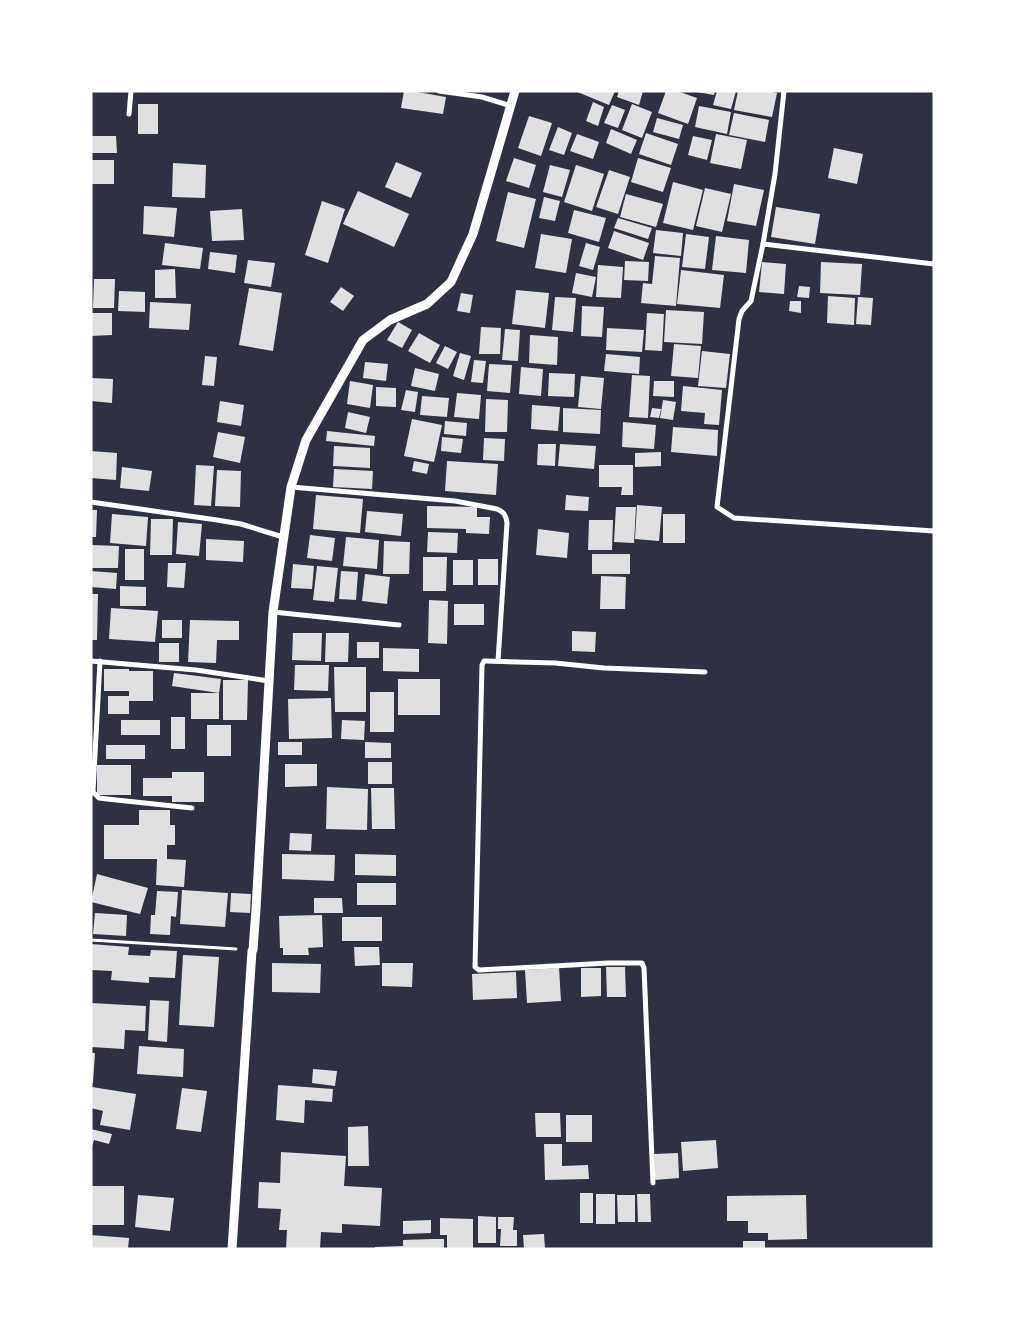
<svg xmlns="http://www.w3.org/2000/svg" width="1025" height="1340" viewBox="0 0 1025 1340" font-family="'Roboto Condensed',sans-serif">
<rect width="100%" height="100%" fill="#2d3142"/>
<!-- building -->
<g fill="#e0e0e3">
<path d="M404 91H412L446 97 443 114 401 108Z"/>
<path d="M575 91H615L609 105Z"/>
<path d="M619 91H643L639 105 617 97Z"/>
<path d="M666 91H677L697 98 688 124 658 113Z"/>
<path d="M697 91H715L714 95 697 92Z"/>
<path d="M717 91H736L731 109 713 105Z"/>
<path d="M738 91H766L777 93 772 117 734 110Z"/>
<path d="M593 102 604 107 598 126 586 121Z"/>
<rect x="138" y="104" width="20" height="30"/>
<path d="M632 104 652 112 642 138 622 130Z"/>
<path d="M612 105 625 110 618 128 604 123Z"/>
<path d="M699 106 731 112 727 134 695 127Z"/>
<path d="M734 113 769 120 765 142 729 135Z"/>
<path d="M529 116 552 123 541 156 518 148Z"/>
<path d="M657 118 683 125 679 139 653 132Z"/>
<path d="M558 127 572 133 564 155 549 150Z"/>
<path d="M611 129 637 140 631 154 606 143Z"/>
<path d="M646 133 678 144 671 165 639 154Z"/>
<path d="M577 134 599 142 593 159 570 151Z"/>
<path d="M716 134 747 140 741 169 710 163Z"/>
<path d="M91 136H116L117 153H91Z"/>
<path d="M693 136 712 140 707 160 688 155Z"/>
<path d="M834 148 863 154 857 184 828 178Z"/>
<path d="M514 158 536 165 529 188 506 181Z"/>
<path d="M638 158 671 168 663 192 631 182Z"/>
<rect x="91" y="160" width="23" height="24"/>
<path d="M396 162 422 173 411 198 385 187Z"/>
<path d="M173 163 206 165 205 198 172 197Z"/>
<path d="M550 165 570 170 562 197 543 192Z"/>
<path d="M576 165 604 174 592 211 564 202Z"/>
<path d="M609 170 630 177 618 214 596 207Z"/>
<path d="M673 182 703 190 693 230 663 223Z"/>
<path d="M734 184 764 190 756 226 727 221Z"/>
<path d="M705 188 731 194 722 232 696 226Z"/>
<path d="M358 191 409 214 394 247 343 224Z"/>
<path d="M508 192 536 199 524 248 496 241Z"/>
<path d="M626 194 663 204 656 227 620 217Z"/>
<path d="M544 197 560 201 555 221 539 218Z"/>
<path d="M322 201 345 209 328 263 305 255Z"/>
<path d="M144 206 177 208 174 237 143 234Z"/>
<path d="M776 207 820 214 815 244 771 237Z"/>
<path d="M242 209 244 240 212 241 210 211Z"/>
<path d="M574 210 606 218 599 242 568 233Z"/>
<path d="M618 218 652 228 648 239 614 228Z"/>
<path d="M656 230 683 233 681 256 653 253Z"/>
<path d="M614 231 649 243 643 260 608 248Z"/>
<path d="M541 234 572 239 566 273 535 268Z"/>
<path d="M686 234 709 237 705 269 682 267Z"/>
<path d="M716 236 749 240 746 273 712 270Z"/>
<path d="M165 243 203 248 200 269 162 265Z"/>
<path d="M586 243 600 247 593 270 579 266Z"/>
<path d="M210 252 237 255 235 273 208 269Z"/>
<path d="M655 256 680 258 676 306 641 303 643 283 652 284Z"/>
<path d="M248 260 275 263 271 287 244 283Z"/>
<path d="M625 261 649 262 648 281 624 280Z"/>
<path d="M762 262 786 264 784 294 759 292Z"/>
<path d="M821 262 862 264 860 295 820 293Z"/>
<path d="M598 265 623 267 621 298 596 297Z"/>
<path d="M175 269 176 298H155V270Z"/>
<path d="M681 270 724 275 720 308 677 304Z"/>
<path d="M576 273 596 277 592 297 572 293Z"/>
<path d="M94 279H115L114 308H93Z"/>
<path d="M799 286 810 287 809 298 797 297Z"/>
<path d="M341 287 354 296 343 311 330 302Z"/>
<path d="M249 288 282 293 273 351 239 345Z"/>
<path d="M516 290 549 293 545 328 512 324Z"/>
<path d="M119 291 145 292V312L118 311Z"/>
<path d="M461 293 473 295 470 313 457 311Z"/>
<path d="M828 296 855 298 854 325 827 323Z"/>
<path d="M555 297 576 298 573 332 552 330Z"/>
<path d="M858 297 873 298 871 325 856 324Z"/>
<path d="M790 301H801V313L789 311Z"/>
<path d="M150 302 191 304 189 330 149 328Z"/>
<path d="M582 306 604 307 602 337 581 336Z"/>
<path d="M666 310 704 312 702 344 664 342Z"/>
<path d="M91 313H112V335L91 336Z"/>
<path d="M647 313 664 314 662 351 645 350Z"/>
<path d="M398 322 412 330 402 348 387 340Z"/>
<path d="M481 327 501 328 500 354H479Z"/>
<path d="M607 328 644 330 642 352 606 350Z"/>
<path d="M505 329 520 330 518 361 502 360Z"/>
<path d="M419 333 440 345 430 363 408 351Z"/>
<path d="M530 335 558 337 557 365 529 363Z"/>
<path d="M674 344 701 346 698 378 671 376Z"/>
<path d="M445 346 457 352 448 369 436 363Z"/>
<path d="M702 351 730 354 726 388 698 386Z"/>
<path d="M460 353 471 356 464 380 453 376Z"/>
<path d="M606 354 640 357 639 374 604 371Z"/>
<path d="M205 356 217 357 214 386 202 385Z"/>
<path d="M474 360 486 361 483 383 471 382Z"/>
<path d="M365 362 388 364 386 381 363 378Z"/>
<path d="M489 364 512 365 510 393 487 391Z"/>
<path d="M521 367 543 369 541 396 519 394Z"/>
<path d="M415 368 439 374 435 391 411 386Z"/>
<path d="M549 373 575 374 574 397 548 396Z"/>
<path d="M632 375 650 376 648 418 629 417Z"/>
<path d="M581 376 604 378 601 409 578 407Z"/>
<path d="M91 378 113 379 112 403 91 401Z"/>
<path d="M350 381 373 385 370 408 347 404Z"/>
<path d="M654 381H674V397L653 396Z"/>
<path d="M683 386 722 390 719 425 704 424 705 413 681 411Z"/>
<path d="M376 387 396 388V407L376 406Z"/>
<path d="M406 390 418 392 415 412 401 410Z"/>
<path d="M457 393 481 395 479 419 454 417Z"/>
<path d="M422 396 449 398 447 417 420 415Z"/>
<path d="M486 399 508 400 507 432H485Z"/>
<path d="M663 400 676 402 673 420 660 418Z"/>
<path d="M220 401 244 405 241 426 217 422Z"/>
<path d="M532 405 560 407 558 431 531 429Z"/>
<path d="M563 408 601 410 600 434 563 432Z"/>
<path d="M652 408 661 409 659 418 650 417Z"/>
<path d="M348 412 370 417 366 433 345 428Z"/>
<path d="M412 419 442 425 434 462 404 456Z"/>
<path d="M445 421 467 423 466 436 444 434Z"/>
<path d="M623 422 656 425 654 449 622 447Z"/>
<path d="M673 427 718 430 717 456 671 452Z"/>
<path d="M327 431 375 436 374 446 326 441Z"/>
<path d="M218 432 245 437 240 463 213 457Z"/>
<path d="M442 437 463 439 461 453 441 451Z"/>
<path d="M484 438 505 439 504 461 483 460Z"/>
<path d="M538 444H556L555 466 537 465Z"/>
<path d="M560 444 596 446 594 469 558 466Z"/>
<path d="M334 446 370 448V468L333 466Z"/>
<path d="M91 451 117 453 116 480 91 478Z"/>
<path d="M661 452V466L635 467V453Z"/>
<path d="M414 461 429 464 427 474 412 471Z"/>
<path d="M447 461 498 464 496 495 445 491Z"/>
<path d="M196 465 214 466 211 506 194 505Z"/>
<path d="M599 465H633V495H621L622 487H599Z"/>
<path d="M122 467 152 471 149 491 120 488Z"/>
<path d="M334 469 373 471 372 489 333 487Z"/>
<path d="M217 470 241 471 240 507 215 506Z"/>
<path d="M316 495 363 499 360 533 313 529Z"/>
<path d="M566 495 589 497 588 511 565 510Z"/>
<path d="M637 505 662 507 659 541 635 539Z"/>
<path d="M427 506 477 507V517H490L489 534 466 533V529L427 528Z"/>
<path d="M616 507H636L634 543 614 542Z"/>
<path d="M91 510H97L96 537H91Z"/>
<path d="M367 511 403 514 401 536 365 532Z"/>
<path d="M112 514 148 517 146 546 110 543Z"/>
<rect x="663" y="514" width="22" height="29"/>
<path d="M151 519H173L172 555H150Z"/>
<path d="M589 520H613L612 550H588Z"/>
<path d="M178 522 202 524 199 556 176 554Z"/>
<path d="M538 529 569 533 567 558 536 555Z"/>
<path d="M428 532 458 533 457 553 427 552Z"/>
<path d="M310 535 335 538 332 561 307 558Z"/>
<path d="M346 537 379 540 377 569 343 566Z"/>
<path d="M206 539 244 541 243 562 206 560Z"/>
<path d="M384 541 410 542 409 574H383Z"/>
<path d="M91 545 119 546 118 568H91Z"/>
<rect x="125" y="549" width="19" height="31"/>
<rect x="592" y="554" width="38" height="20"/>
<path d="M423 557H447L446 591H423Z"/>
<rect x="478" y="559" width="20" height="26"/>
<rect x="453" y="560" width="20" height="25"/>
<path d="M168 563H186L184 588 167 587Z"/>
<path d="M293 564 314 566 312 589 291 588Z"/>
<path d="M317 566 338 568 334 602 313 600Z"/>
<path d="M91 571 117 573 116 589 91 587Z"/>
<path d="M341 571 358 572 356 600 339 599Z"/>
<path d="M365 574 390 577 387 604 362 601Z"/>
<path d="M601 576 626 577 625 609H600Z"/>
<path d="M120 586 146 587V606H120Z"/>
<path d="M91 594H98L97 640H91Z"/>
<path d="M429 600 448 601 447 644 428 643Z"/>
<rect x="454" y="604" width="30" height="21"/>
<path d="M111 608 158 611 155 642 109 639Z"/>
<rect x="162" y="620" width="20" height="18"/>
<path d="M190 620 239 621V640H217L216 663 188 662Z"/>
<path d="M572 631 596 632 595 652 572 651Z"/>
<path d="M293 633H322L321 661 292 660Z"/>
<path d="M326 633H349L348 662H325Z"/>
<rect x="357" y="642" width="22" height="16"/>
<rect x="159" y="643" width="20" height="19"/>
<path d="M383 648 419 649V672L383 671Z"/>
<path d="M295 665H329L328 691 294 690Z"/>
<path d="M334 667H366V712H335Z"/>
<rect x="104" y="669" width="25" height="22"/>
<path d="M129 671H153V701H129V714H108V696H129Z"/>
<path d="M174 673 221 679 219 693V719H191V693H219L172 686Z"/>
<rect x="398" y="679" width="42" height="36"/>
<path d="M223 680H248L247 720H223Z"/>
<rect x="370" y="692" width="24" height="40"/>
<path d="M331 698 332 738 289 739 288 699Z"/>
<rect x="171" y="717" width="14" height="32"/>
<rect x="121" y="720" width="39" height="15"/>
<path d="M342 720 365 721 364 740 341 739Z"/>
<rect x="207" y="725" width="24" height="31"/>
<rect x="278" y="742" width="24" height="13"/>
<path d="M365 742 391 743V758H365Z"/>
<rect x="106" y="745" width="39" height="14"/>
<rect x="368" y="762" width="24" height="22"/>
<path d="M285 764H317V786L285 787Z"/>
<rect x="97" y="765" width="34" height="30"/>
<path d="M172 772H204V802H172V796H143V778H172Z"/>
<path d="M327 787 368 789 367 830 326 829Z"/>
<path d="M371 788H394L395 829H372Z"/>
<path d="M139 810H170V825H175V845H167V859L186 860 184 887 156 885 157 859H104V825H139Z"/>
<path d="M290 833 312 834 311 851 289 850Z"/>
<path d="M282 854 335 855 334 881 282 879Z"/>
<path d="M355 854 396 855V876L355 875Z"/>
<path d="M97 874 148 888 140 914 91 902Z"/>
<rect x="357" y="883" width="39" height="22"/>
<path d="M182 890 228 893 225 927 180 924Z"/>
<path d="M157 891 178 892 176 917 171 916 170 935 150 934 151 915H155Z"/>
<path d="M231 893 251 894 250 913 230 912Z"/>
<path d="M314 898H342L343 913H314Z"/>
<path d="M95 913 127 915 126 936 93 934Z"/>
<path d="M322 915 323 947 308 948 309 955H283V948H280L279 916Z"/>
<rect x="342" y="917" width="40" height="24"/>
<path d="M91 944 129 947 128 955 150 956 151 950 177 951 175 978 149 977V983L111 980 112 971 91 970Z"/>
<path d="M354 947H379L380 965 355 966Z"/>
<path d="M183 955 219 957 214 1027 179 1025Z"/>
<path d="M272 963 321 964 320 993 272 992Z"/>
<path d="M382 963H413L412 987 382 986Z"/>
<path d="M606 967H625L626 997H607Z"/>
<path d="M559 968 561 1001 527 1003 525 970Z"/>
<path d="M581 968H601V996L581 997Z"/>
<path d="M516 972 517 998 473 1000 472 974Z"/>
<path d="M150 1000 169 1001 167 1042 148 1040Z"/>
<path d="M91 1003 146 1006 145 1031 125 1030 124 1049 91 1047Z"/>
<path d="M139 1046 184 1049 183 1077 137 1074Z"/>
<path d="M91 1053H95L93 1083H91Z"/>
<path d="M313 1069 337 1071 335 1086 312 1083Z"/>
<path d="M278 1085 333 1089 332 1102 305 1100 304 1123 276 1120Z"/>
<path d="M92 1087 136 1094 130 1130 100 1125 103 1111 91 1108Z"/>
<path d="M182 1088 207 1091 201 1132 176 1129Z"/>
<path d="M535 1113H560L561 1137H536Z"/>
<rect x="566" y="1115" width="26" height="27"/>
<path d="M368 1126 369 1166H348V1127Z"/>
<path d="M91 1129 112 1134 109 1144 94 1140 91 1150Z"/>
<path d="M716 1140 718 1168 683 1171 681 1142Z"/>
<path d="M544 1144H562V1166L588 1165 589 1179 545 1180Z"/>
<path d="M281 1152 346 1156 344 1186 382 1188 380 1226 342 1224V1233L321 1232 320 1249H286L287 1230H279L281 1209 258 1208 259 1182 280 1183Z"/>
<path d="M678 1153 679 1178 655 1180 654 1154Z"/>
<rect x="91" y="1186" width="33" height="39"/>
<rect x="580" y="1193" width="13" height="30"/>
<rect x="596" y="1194" width="19" height="30"/>
<path d="M637 1194H650L651 1222H638Z"/>
<path d="M138 1195 174 1198 170 1231 135 1227Z"/>
<path d="M617 1195H635V1222H618Z"/>
<path d="M806 1195 807 1239 768 1240V1233H748V1221H727V1196Z"/>
<path d="M478 1216 496 1217V1243H478Z"/>
<path d="M498 1217H514L513 1230H517V1246H500L501 1229H498Z"/>
<path d="M440 1218 473 1219V1249H447V1235H440Z"/>
<path d="M431 1220V1233L403 1234V1221Z"/>
<path d="M544 1234 545 1249H524L523 1235Z"/>
<path d="M91 1235 129 1238 128 1249H91Z"/>
<path d="M432 1239H444V1249H375V1247L403 1246V1240Z"/>
<rect x="743" y="1241" width="22" height="8"/>
</g>
<g fill="none" stroke-linecap="round" stroke-linejoin="round">
<!-- path -->
<path stroke="#fff" stroke-width="3" d="M91 940 236 949"/>
<!-- minor -->
<g stroke="#fff" stroke-width="5">
<path d="M439 91 482 97 511 106"/>
<path d="M784 91 775 174 763 244 751 301 742 311 739 319 717 507 734 518 934 531"/>
<path d="M129 114 131 91"/>
<path d="M763 244 934 264"/>
<path d="M291 487 455 501 497 509C504 512 506 515 507 523L498 661"/>
<path d="M91 502 217 520 241 524 283 537"/>
<path d="M273 612 399 625"/>
<path d="M91 661 196 670 269 681"/>
<path d="M100 661 93 792 99 798 107 799 192 808"/>
<path d="M653 1183 644 968 642 963H608L479 970 475 967 482 665 484 661H486L555 663 604 668 705 672"/>
</g>
<!-- tertiary -->
<path stroke="#fff" stroke-width="9" d="M232 1249 252 951 253 950 256 909 273 612 291 487 306 440 363 340 390 320 427 304 451 282 473 234 515 91"/>
</g>
<!-- border -->
<rect width="1025" height="1340" fill="none" stroke="#ffffff" stroke-width="185"/>
</svg>
